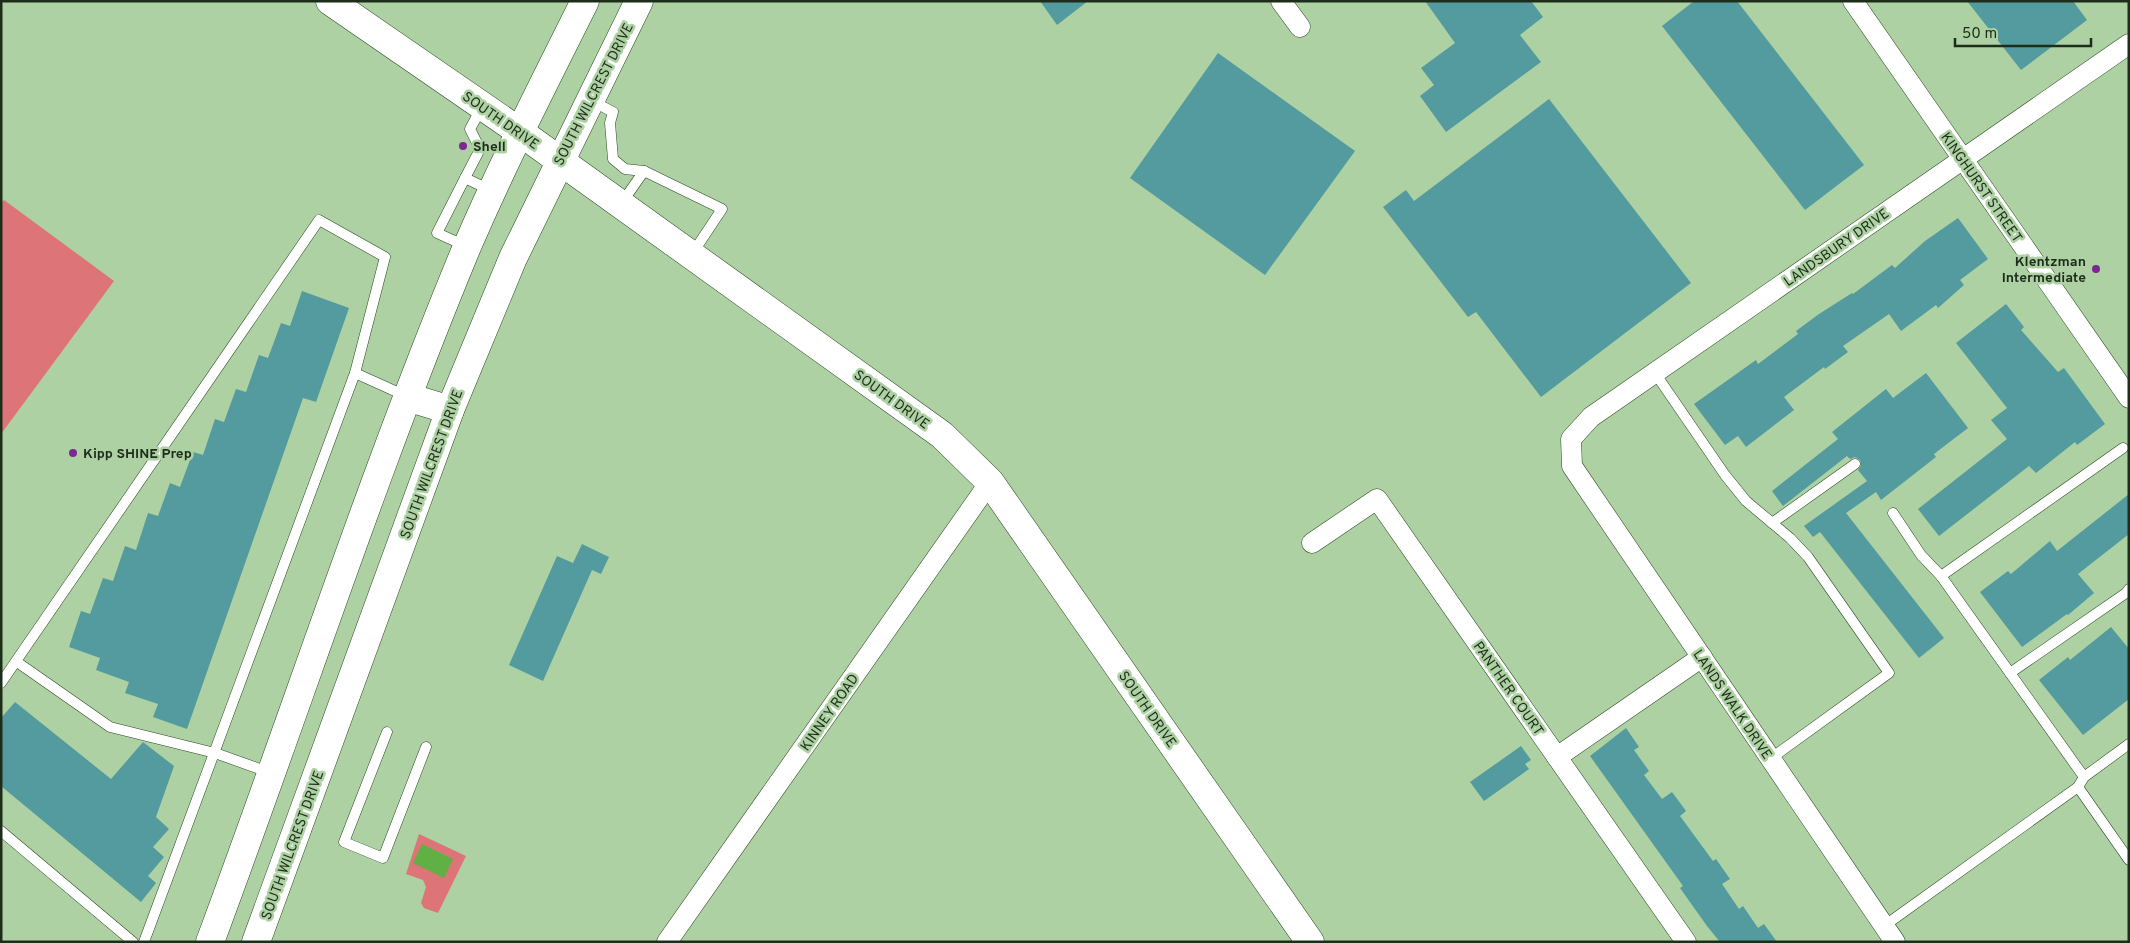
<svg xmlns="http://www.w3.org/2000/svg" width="2130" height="943" viewBox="0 0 2130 943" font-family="Overpass,sans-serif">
<rect width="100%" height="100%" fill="#add1a3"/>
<!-- green -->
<g fill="#dd7477">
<path d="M4 200 114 281 1 434V203Z"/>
<path d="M419 834 466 856 438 913 424 908 421 903 426 887 423 880 406 874Z"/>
</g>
<!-- water -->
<path fill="#60b046" d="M422 844 453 859 444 878 413 863Z"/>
<!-- building -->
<g fill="#539b9e">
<path d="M1040 1H1088L1057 25Z"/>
<path d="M1425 1H1531L1543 17 1520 35 1541 62 1446 132 1420 96 1434 85 1421 68 1455 43Z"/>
<path d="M1694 1H1737L1864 165 1805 210 1662 26Z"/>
<path d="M1967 1H2073L2087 20 2021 70Z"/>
<path d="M1218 53 1355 151 1265 275 1130 178Z"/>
<path d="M1549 99 1691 283 1541 397 1476 312 1468 317 1383 207 1406 190 1414 201Z"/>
<path d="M1958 218 1988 259 1960 280 1964 285 1938 308 1936 305 1901 331 1889 314 1843 346 1848 352 1825 369 1824 367 1784 397 1794 410 1746 447 1738 436 1725 445 1694 404 1756 360 1758 364 1798 334 1796 331 1819 314 1852 293 1853 294 1892 265 1895 268 1925 241Z"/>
<path d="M302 291 349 308 316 402 303 398 187 729 153 717 158 704 125 693 129 682 96 670 100 658 69 647 81 611 90 614 103 578 113 581 125 546 136 550 148 513 158 516 170 483 180 487 193 452 203 455 215 419 224 422 236 389 246 392 259 355 268 358 281 323 290 326Z"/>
<path d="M2006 304 2024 327 2021 330 2058 372 2064 368 2105 424 2077 445 2075 442 2036 473 2029 466 1939 536 1918 509 2007 439 1991 420 2007 408 1956 343Z"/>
<path d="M1926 373 1968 428 1934 454 1936 457 1881 500 1876 492 1846 513 1944 638 1919 658 1820 532 1813 537 1804 526 1867 481 1858 470 1861 466 1860 460 1855 457 1850 459 1847 456 1783 506 1772 491 1838 439 1832 432 1886 389 1893 398Z"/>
<path d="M2129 494V534L2078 574 2094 593 2068 615 2067 614 2022 647 1980 592 2008 571 2011 574 2050 541 2057 551Z"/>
<path d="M582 544 609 557 601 574 592 570 543 681 509 665 557 556 573 563Z"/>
<path d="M2111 627 2129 649V699L2083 735 2039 680 2068 657 2070 660Z"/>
<path d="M15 702 111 779 143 742 174 766 156 817 169 829 153 847 164 857 148 876 156 883 141 902 1 786V718Z"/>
<path d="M1626 728 1639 747 1634 750 1649 771 1644 775 1662 799 1672 792 1686 811 1680 816 1713 861 1716 859 1730 879 1722 884 1739 909 1743 906 1758 928 1764 924 1777 942H1720L1707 926 1680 888 1683 886 1590 756Z"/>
<path d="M1521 746 1531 760 1525 764 1529 769 1484 801 1470 782Z"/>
</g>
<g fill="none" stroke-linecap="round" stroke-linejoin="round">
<!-- lane casing -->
<g stroke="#2c4a23" stroke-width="11">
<g id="lane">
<path d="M592 101 613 112 610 123 613 159 625 169 644 171"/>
<path d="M465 178 478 153V145L470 129 482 107"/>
<path d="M621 204 644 171 722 209 692 254"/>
<path d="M466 246 437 233 465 178 492 191"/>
<path d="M355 373 406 396"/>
<path d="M1655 373 1725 475 1746 501 1790 538 1808 557 1889 673 1770 759"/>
<path d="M1893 513 1921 555 1941 576"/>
<path d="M1772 523 1855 464"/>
<path d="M17 662 110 727 215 753 271 773"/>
<path d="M2010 673 1941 576 2123 448"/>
<path d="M1 683 319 220 385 257 355 373 144 942"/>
<path d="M387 732 344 842 383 858 426 747"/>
<path d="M2084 777 2010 673 2126 593 2129 589"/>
<path d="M2078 787 2129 860"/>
<path d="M1 831 133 942"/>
<path d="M1884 926 2078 787 2084 777 2129 744"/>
</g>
</g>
<!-- street casing -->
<g stroke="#2c4a23" stroke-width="21">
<g id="street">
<path d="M1281 1 1300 27"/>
<path d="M1853 1 2129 398"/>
<path d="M1312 543 1377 499 1686 942"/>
<path d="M1557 757 1702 657"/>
<path d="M667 942 990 482"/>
<path d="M1895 942 1572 466 1571 439 1591 417 2129 44"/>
</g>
</g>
<!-- secondary casing -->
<g stroke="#2c4a23" stroke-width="29">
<g id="secondary">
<path d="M330 1 520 132 942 435 990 482 1310 942"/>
<path d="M407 397 450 410"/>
<path d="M210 942C296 711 372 476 466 249 502 165 544 83 585 1"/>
<path d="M256 942 450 410 513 258 639 1"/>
</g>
</g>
<!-- lane -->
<use href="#lane" stroke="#fff" stroke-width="10"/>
<!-- street -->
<use href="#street" stroke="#fff" stroke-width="20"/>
<!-- secondary -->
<use href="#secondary" stroke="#fff" stroke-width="28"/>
</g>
<!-- markers -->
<g fill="#7e2694" stroke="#add1a3" stroke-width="2">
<circle cx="463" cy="146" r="5"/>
<circle cx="2096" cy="269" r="5"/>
<circle cx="73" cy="453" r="5"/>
</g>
<g text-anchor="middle" stroke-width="5" stroke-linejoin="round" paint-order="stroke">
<!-- street labels -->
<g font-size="14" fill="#1e2c1a" stroke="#add1a3">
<text transform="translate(593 94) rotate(-63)" y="5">SOUTH WILCREST DRIVE</text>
<text transform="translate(501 120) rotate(35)" y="5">SOUTH DRIVE</text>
<text transform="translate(1982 187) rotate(55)" y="5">KINGHURST STREET</text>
<text transform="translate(1836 247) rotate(-35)" y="5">LANDSBURY DRIVE</text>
<text transform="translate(892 399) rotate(36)" y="5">SOUTH DRIVE</text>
<text transform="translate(431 464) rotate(-70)" y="5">SOUTH WILCREST DRIVE</text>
<text transform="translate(1509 688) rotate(55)" y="5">PANTHER COURT</text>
<text transform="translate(1733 704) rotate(56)" y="5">LANDS WALK DRIVE</text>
<text transform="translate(1148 709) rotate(55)" y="5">SOUTH DRIVE</text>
<text transform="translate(829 712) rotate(-55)" y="5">KINNEY ROAD</text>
<text transform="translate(292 845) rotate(-70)" y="5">SOUTH WILCREST DRIVE</text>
</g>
<!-- poi labels -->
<g font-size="14" font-weight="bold" fill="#1e2c1a" stroke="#add1a3" text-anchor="start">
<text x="473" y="151">Shell</text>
<text x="2086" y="266" text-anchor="end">Klentzman<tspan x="2086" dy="16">Intermediate</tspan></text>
<text x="83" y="458">Kipp SHINE Prep</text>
</g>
</g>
<!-- border -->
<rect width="2130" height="943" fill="none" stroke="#1e2c1a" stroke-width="5"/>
<!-- scale -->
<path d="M1955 38v8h136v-8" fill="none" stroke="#1e2c1a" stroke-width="2.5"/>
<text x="1962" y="38" font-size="15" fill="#1e2c1a" stroke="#add1a3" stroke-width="4" paint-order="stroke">50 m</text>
</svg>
